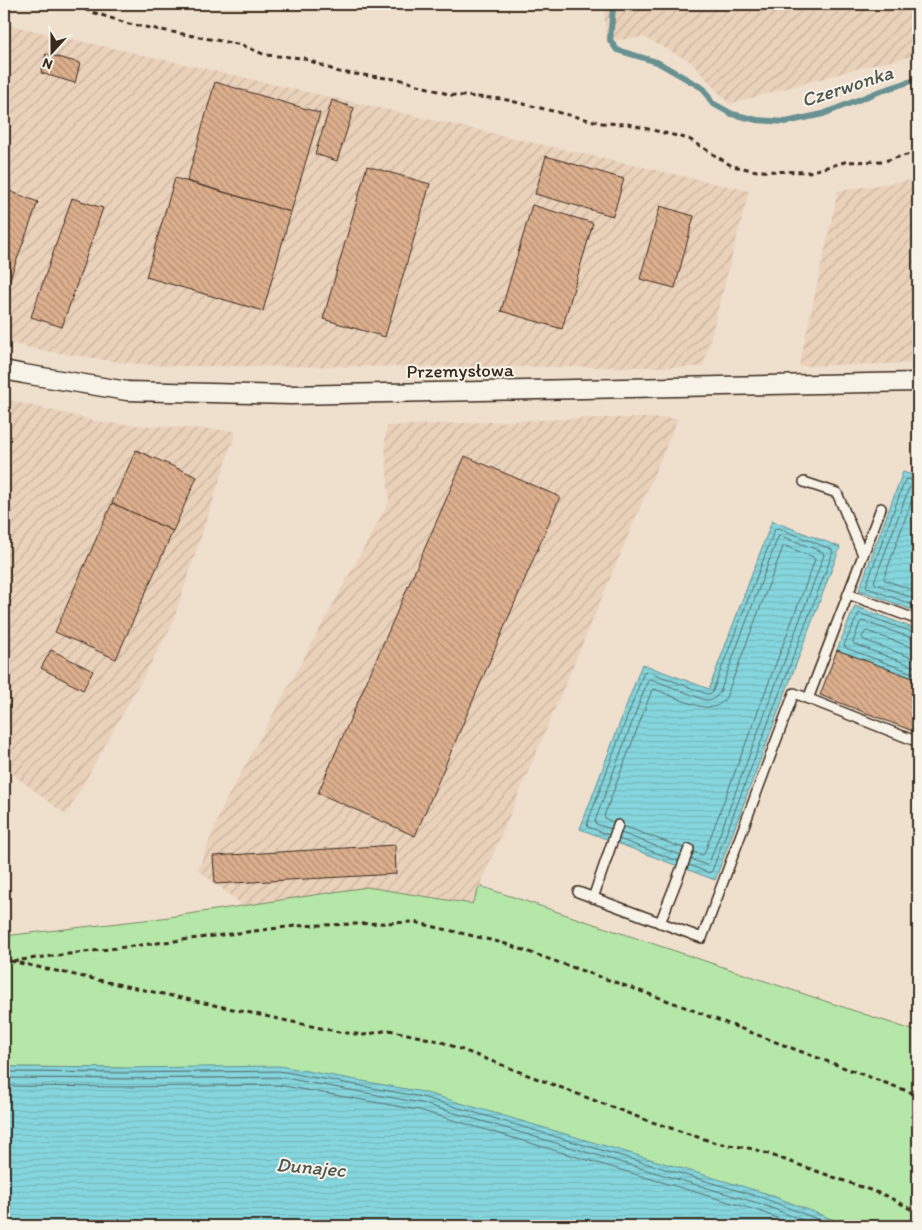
<svg xmlns="http://www.w3.org/2000/svg" width="922" height="1230" viewBox="0 0 922 1230" font-family="Itim,sans-serif">
<defs>
<pattern id="industrial-furrows" width="10" height="10" patternUnits="userSpaceOnUse" patternTransform="scale(1.25)"><rect width="10" height="10" fill="#e9d1ba"/><path d="M-1 1l2-2M0 10L10 0M9 11l2-2" fill="none" stroke="#c9b49f"/></pattern>
<pattern id="water-rules" width="6" height="5" patternUnits="userSpaceOnUse" patternTransform="scale(1.25)"><rect width="6" height="5" fill="#85d6de"/><path d="M0 2.5h6" fill="none" stroke="#74b8be"/></pattern>
<pattern id="building-back-hatch" width="6" height="6" patternUnits="userSpaceOnUse" patternTransform="scale(1.25)"><rect width="6" height="6" fill="#dcaf8d"/><path d="M-1 5l2 2M0 0l6 6M5-1l2 2" fill="none" stroke="#b48f73"/></pattern>
</defs>
<rect width="100%" height="100%" fill="#efdfcd"/>
<filter id="ink" filterUnits="userSpaceOnUse"><feTurbulence type="fractalNoise" baseFrequency=".02" numOctaves="2"/><feDisplacementMap in="SourceGraphic" scale="10" xChannelSelector="R" yChannelSelector="G"/><feConvolveMatrix kernelMatrix="1 2 1 2 8 2 1 2 1" color-interpolation-filters="sRGB"/></filter>
<g filter="url(#ink)">
<!-- industrial -->
<g fill="url(#industrial-furrows)">
<path d="M603 4H918V55L867 66 729 104 691 62 644 37 607 41Z"/>
<path d="M4 24 749 191 703 367 165 366 119 362 34 349 4 341Z"/>
<path d="M918 179V363L799 366 838 191Z"/>
<path d="M4 399 104 423 236 431 171 627 66 815 4 767Z"/>
<path d="M596 418H678L472 904 367 887 244 906 198 870 223 806 389 502 385 440 387 426Z"/>
</g>
<!-- green -->
<path fill="#b4e7a8" stroke="#788863" d="M480 886 918 1032V1226H849L765 1193 123 1068 4 1067V936L162 918 367 887 472 904Z"/>
<!-- water -->
<g fill="url(#water-rules)" stroke="#679191">
<path d="M903 472 918 477V612L859 590Z"/>
<path d="M772 521 840 547 715 880 580 829 642 664 709 689Z"/>
<path d="M855 606 918 630V680L837 650Z"/>
<path d="M279 1066 423 1092 765 1193 849 1226H4V1067L123 1068Z"/>
</g>
<g fill="none" stroke-linecap="round" stroke-linejoin="round">
<!-- shore -->
<g stroke="#596f6b" stroke-width="1">
<path d="M918 482 908 479 905 480 866 586 868 588 918 607"/>
<path d="M918 488 911 487 909 488 874 582 876 584 918 600"/>
<path d="M918 496 913 497 884 578 885 580 918 592"/>
<path d="M918 634 859 613 844 645 846 648 918 675"/>
<path d="M918 640 862 621 860 623 853 642 854 644 918 668"/>
<path d="M918 648 911 647 867 631 865 632 862 637 864 640 918 660"/>
<path d="M613 822 606 819 604 816 652 690 655 689C667 694 701 710 712 707 720 706 724 701 727 695L783 547 785 546 813 557 815 560 704 854 702 855 694 852"/>
<path d="M623 826 683 848"/>
<path d="M611 829 596 824 595 821 648 680 651 679 705 700H711L716 697 720 692 778 537 781 536 823 552 824 555 709 863 706 865 691 859"/>
<path d="M621 833 680 855"/>
<path d="M609 835 588 827 587 824 644 672 647 671 707 694 712 693 775 529 778 528 831 549 833 552 712 871 709 873 689 865"/>
<path d="M619 839 678 861"/>
<path d="M4 1072 123 1073 279 1071 422 1097 763 1198 835 1226"/>
<path d="M4 1078 123 1079 279 1077 421 1103 761 1204 818 1226"/>
<path d="M4 1086 123 1087 278 1085 419 1110 759 1211 797 1226"/>
</g>
<!-- stream -->
<path stroke="#679191" stroke-width="6" d="M609 4 613 8 610 40 617 50 657 62 704 89 712 103 732 114 757 120 786 122 823 114 878 92 918 79"/>
</g>
<!-- building -->
<g fill="url(#building-back-hatch)" stroke="#3b2a1e">
<path d="M46 54 80 63 75 83 41 73Z"/>
<path d="M215 82 320 113 291 212 187 181Z"/>
<path d="M332 100 354 108 337 161 315 154Z"/>
<path d="M546 156 624 179 613 216 535 194Z"/>
<path d="M367 166 430 184 385 337 323 319Z"/>
<path d="M175 178 291 212 263 311 146 277Z"/>
<path d="M4 189 38 202 4 295Z"/>
<path d="M72 198 103 208 62 327 31 317Z"/>
<path d="M532 205 593 223 562 329 501 311Z"/>
<path d="M660 206 694 216 675 288 640 279Z"/>
<path d="M136 450 197 477 173 531 112 503Z"/>
<path d="M465 456 560 497 415 836 318 793Z"/>
<path d="M112 503 173 531 116 659 55 632Z"/>
<path d="M51 650 93 671 83 690 41 668Z"/>
<path d="M837 650 918 680V733L820 695Z"/>
<path d="M395 845 396 874 215 884 213 856Z"/>
</g>
<g fill="none" stroke-linecap="round" stroke-linejoin="round">
<!-- service casing -->
<g stroke="#3b2a1e" stroke-width="12">
<g id="service">
<path d="M804 482 837 493 863 555"/>
<path d="M848 594 918 620"/>
<path d="M808 699 881 508"/>
<path d="M578 892 702 938 794 693 918 742"/>
<path d="M593 898 618 825"/>
<path d="M660 923 689 849"/>
</g>
</g>
<!-- minor casing -->
<g stroke="#3b2a1e" stroke-width="21">
<path id="minor" d="M4 370 24 374 127 391 291 395 918 382"/>
</g>
<!-- path -->
<g stroke="#3b2a1e" stroke-width="3" stroke-dasharray="5 4" stroke-linecap="butt">
<path d="M58 4 80 8 129 24 242 45 265 55 303 58 339 72 402 80 451 95 503 99 602 123 628 124 689 139 732 166 757 171 809 172 845 162 884 161 918 152"/>
<path d="M10 961 339 1032 364 1035 389 1030 439 1041 643 1119 716 1143 754 1149 887 1196 918 1213"/>
<path d="M4 962 295 926 414 922 503 943 666 1000 802 1052 918 1095"/>
</g>
<!-- service -->
<use href="#service" stroke="#f7f3e8" stroke-width="9"/>
<!-- minor -->
<use href="#minor" stroke="#f7f3e8" stroke-width="18"/>
</g>
</g>
<g text-anchor="middle" stroke-width="4" stroke-linejoin="round" paint-order="stroke">
<!-- street labels -->
<g font-size="19" fill="#3b2a1e" stroke="#f7f3e8">
<text transform="translate(460 370) rotate(-1)" y="7">Przemysłowa</text>
</g>
<!-- water labels -->
<g font-size="20" font-style="italic" fill="#4e554e" stroke="#f7f3e8">
<text transform="translate(847 86) rotate(-18)" y="7">Czerwonka</text>
<text transform="translate(311 1167) rotate(5)" y="7">Dunajec</text>
</g>
</g>
<!-- margin -->
<rect width="922" height="1230" fill="none" stroke="#f7f3e8" stroke-width="20"/>
<rect x="10" y="10" width="902" height="1210" fill="none" stroke="#3b2a1e" stroke-width="2" filter="url(#ink)"/>
<!-- north arrow -->
<g transform="translate(52 52) rotate(201)" stroke="#f7f3e8" stroke-width="4" paint-order="stroke">
<path d="M0-4L9 19L0 12L-9 19Z" fill="#3b2a1e"/>
<text y="-8" font-size="14" font-weight="bold" text-anchor="middle" fill="#3b2a1e">N</text>
</g>
</svg>
